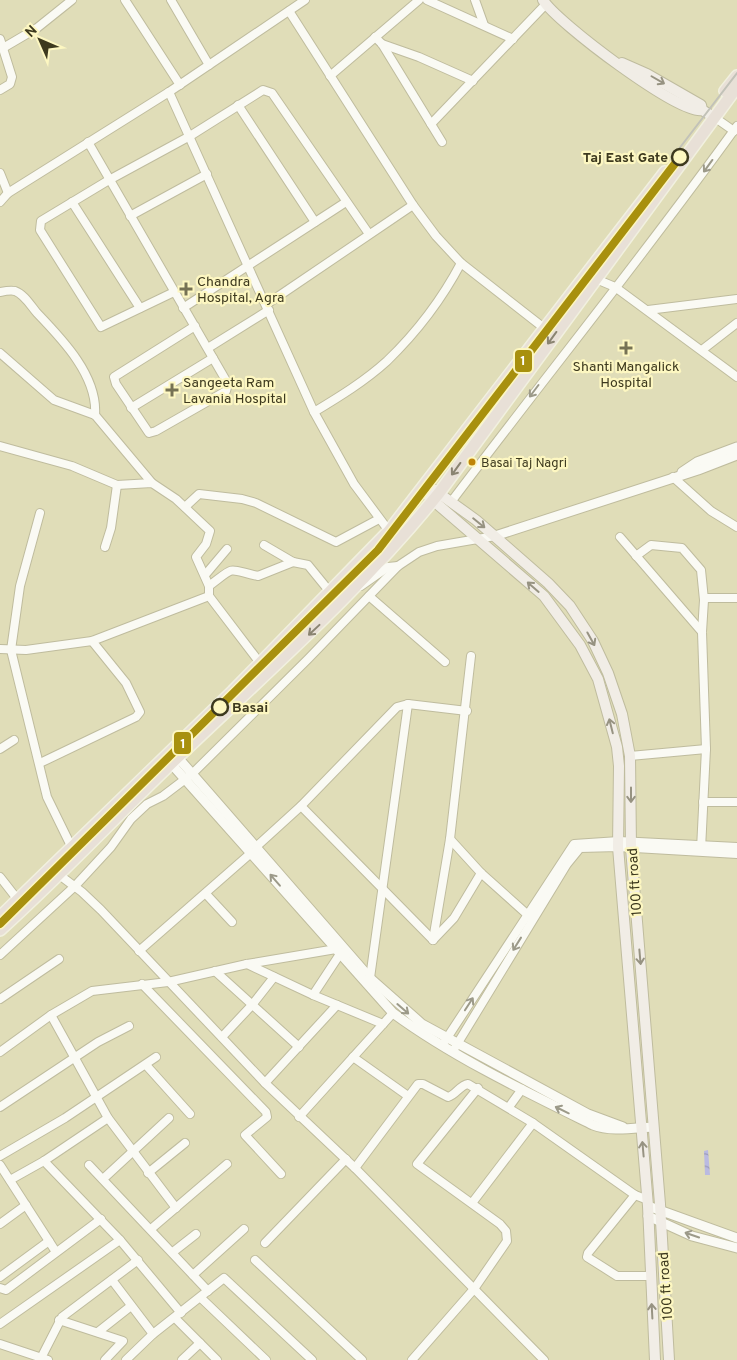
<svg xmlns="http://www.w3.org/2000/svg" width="737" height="1360" viewBox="0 0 737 1360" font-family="Overpass,sans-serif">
<defs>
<pattern id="water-waves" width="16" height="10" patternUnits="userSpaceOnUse" patternTransform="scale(1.25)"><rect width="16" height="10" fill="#babae1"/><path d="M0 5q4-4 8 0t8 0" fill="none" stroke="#9898b6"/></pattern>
</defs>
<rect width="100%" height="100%" fill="#e0ddb8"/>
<!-- water -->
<path fill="url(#water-waves)" d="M708 1150 710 1175H705L704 1151Z"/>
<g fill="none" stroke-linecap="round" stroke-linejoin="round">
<!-- minor casing -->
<g stroke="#bfbc9e" stroke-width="10">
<g id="minor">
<path d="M125 0 180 85"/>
<path d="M171 0 209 65"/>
<path d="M427 0 513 39"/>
<path d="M475 0 484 25"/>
<path d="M289 11 413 205 436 236 461 263 544 328"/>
<path d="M375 37 382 44 442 142"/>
<path d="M0 39 12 77 10 84 0 90"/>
<path d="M382 44 419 57 473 81"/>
<path d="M3 48 37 28 72 0"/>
<path d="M330 76 419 0"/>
<path d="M169 92 314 412 354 484 389 531"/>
<path d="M238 105 315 222"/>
<path d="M714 117 734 131"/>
<path d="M431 124 546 4"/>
<path d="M88 142 228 384 226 391 156 431 149 433 116 384 114 377 195 326"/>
<path d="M0 173 8 193 169 92 305 0"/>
<path d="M0 202 8 193"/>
<path d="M72 202 140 308"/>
<path d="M130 216 207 174"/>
<path d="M596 279 615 287 737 377"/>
<path d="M0 292C5 291 11 290 15 291 24 294 31 306 37 313 62 339 98 376 95 415"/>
<path d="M174 292 101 327 40 230 41 221 109 180 190 136 263 90 272 93 369 234"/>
<path d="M267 304 413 205"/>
<path d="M183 308 346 202"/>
<path d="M648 310 737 299"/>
<path d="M208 348 269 310"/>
<path d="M702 350 737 323"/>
<path d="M0 353 54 400 95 415 152 483"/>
<path d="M131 408 213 358"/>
<path d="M314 412C339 397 365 381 387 361 416 333 442 299 461 263"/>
<path d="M0 446 72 466 117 485 152 483 176 499 210 531 206 544 196 557 209 586V596L260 663"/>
<path d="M673 477 711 511 737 527"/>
<path d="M451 502C546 376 645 254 737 126"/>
<path d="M185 507 199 494 242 499 256 503 336 542 379 519"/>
<path d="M40 513 20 586 11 650 47 797 72 848"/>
<path d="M620 537 702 632"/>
<path d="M264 545 293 562 308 565 330 592"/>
<path d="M105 547 111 528 117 485"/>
<path d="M636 556 651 545 682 548 701 570 704 600"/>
<path d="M205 575 227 549"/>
<path d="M209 586C237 565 226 569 258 576L293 562"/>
<path d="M361 586 388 567 398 566"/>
<path d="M369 596 445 662"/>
<path d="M0 649 26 650 92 641 209 596"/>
<path d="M0 749 14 740"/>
<path d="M630 756 706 749"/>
<path d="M40 763 136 717 140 712 126 683 92 641"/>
<path d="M703 802H737"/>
<path d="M301 806 433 940"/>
<path d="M450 839 481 873 529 916"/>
<path d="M257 846 301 806 397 707 408 704 467 711"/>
<path d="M701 849 706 749 702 632 704 600 707 598H737"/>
<path d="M58 874 82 892 101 910 265 1083 355 1168 544 1360"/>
<path d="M0 877 18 900"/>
<path d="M206 894 232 922"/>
<path d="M433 940 450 839 471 656"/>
<path d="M433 940 454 918 481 873"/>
<path d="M139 951 251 853"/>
<path d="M0 955 75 886 111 847 131 819 147 804 163 796 192 774 308 659 398 566 419 552 437 546 495 536"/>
<path d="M247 964 313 995 383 1024"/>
<path d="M215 971 299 1047"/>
<path d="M370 978 408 704"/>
<path d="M142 984 266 1112 267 1117 245 1135 281 1174"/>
<path d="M313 995 340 954"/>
<path d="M0 999 59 959"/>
<path d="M51 1015 108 1118 176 1208"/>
<path d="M222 1037 252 1005 274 977"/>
<path d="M445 1041 574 844 619 841 737 847"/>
<path d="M453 1051 567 864 580 848 618 847 737 854"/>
<path d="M0 1052 51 1015 92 991 168 982 247 964 336 949"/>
<path d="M353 1057 408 1096"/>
<path d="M146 1065 190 1114"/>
<path d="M265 1083 337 1005"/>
<path d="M0 1107 98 1042 129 1026"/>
<path d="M509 1107 522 1089"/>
<path d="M299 1117 393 1013"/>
<path d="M533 1123 635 1195 648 1200"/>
<path d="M0 1156 65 1118 156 1057"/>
<path d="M44 1161 120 1240 181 1313"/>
<path d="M0 1165 56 1252"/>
<path d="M89 1165 208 1291"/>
<path d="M355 1168 418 1084H423L448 1097C456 1095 460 1085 468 1084L533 1123 472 1203"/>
<path d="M148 1173 185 1143"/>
<path d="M103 1179 169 1118"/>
<path d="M10 1180 44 1161 108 1118"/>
<path d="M635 1195 588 1253 587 1257 617 1276H650"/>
<path d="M0 1224 26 1205"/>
<path d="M151 1229 227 1164"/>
<path d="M265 1243 346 1159"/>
<path d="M173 1252 196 1234"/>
<path d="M255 1260 362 1360"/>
<path d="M193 1275 244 1229"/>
<path d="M0 1277 49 1241"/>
<path d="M112 1280 153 1334"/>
<path d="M0 1288 6 1290 101 1219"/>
<path d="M201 1298 266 1360"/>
<path d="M175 1318 217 1360"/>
<path d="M59 1320 123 1341 105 1360"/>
<path d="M0 1324 120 1240"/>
<path d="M98 1332 131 1306"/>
<path d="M0 1344 48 1360"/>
<path d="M40 1360 62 1317 138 1260"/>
<path d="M126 1360 153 1334 224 1278 312 1360"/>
<path d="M182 1360 200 1343"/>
<path d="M412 1360 474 1289 507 1241 506 1231 500 1224 417 1164 478 1088"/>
</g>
</g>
<!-- tertiary casing -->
<g stroke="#bfbc9e" stroke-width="11">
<g id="tertiary">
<path d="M682 472 697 462 737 447"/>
<path d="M495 536 698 470 737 455"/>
<path d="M174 753 370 978 422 1024 588 1114 623 1127"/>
<path d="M167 759 393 1013C453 1057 526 1092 593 1125 610 1132 634 1128 653 1127"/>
<path d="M648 1206 737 1238"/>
<path d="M648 1216 692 1236 737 1248"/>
</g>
</g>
<!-- secondary casing -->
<g stroke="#bfbc9e" stroke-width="12">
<g id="secondary">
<path d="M543 0C556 22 681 116 702 110L714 117"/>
<path d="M622 63 647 74 701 105 702 110"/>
<path d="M426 484 476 520 548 583 570 606 593 641 608 673 622 714 630 756 631 848 660 1204 669 1360"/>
<path d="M421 490 544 596 580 645 598 679 617 747 619 766 618 847 648 1206 655 1360"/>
</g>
</g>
<!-- primary casing -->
<g stroke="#f1f0df" stroke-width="14">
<g id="primary">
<path d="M725 91 737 76"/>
<path d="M0 917 233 691 389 531 665 172"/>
<path d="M0 930C62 874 119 813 179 756 269 670 360 591 439 493L737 87"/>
</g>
</g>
<!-- minor -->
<use href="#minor" stroke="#fafaf4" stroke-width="8"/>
<!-- tertiary -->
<use href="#tertiary" stroke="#fafaf4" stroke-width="9"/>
<!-- secondary -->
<use href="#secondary" stroke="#f1ede6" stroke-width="10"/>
<!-- primary -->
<use href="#primary" stroke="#e8e0d7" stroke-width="11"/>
<!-- rail -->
<path stroke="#c2c2b8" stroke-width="2" d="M675 154 737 73"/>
<!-- metro-1 casing -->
<g stroke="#fdf7c1" stroke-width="11">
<path id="metro-1" d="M0 924 378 550 680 157"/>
</g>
<!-- metro-1 -->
<use href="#metro-1" stroke="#a8900e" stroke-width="8"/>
</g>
<!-- one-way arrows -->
<defs><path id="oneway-shaft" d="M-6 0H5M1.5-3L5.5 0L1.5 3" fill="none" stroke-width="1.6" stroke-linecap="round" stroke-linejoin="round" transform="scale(1.25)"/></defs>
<g stroke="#979382">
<use href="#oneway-shaft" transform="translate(658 80) rotate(30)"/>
<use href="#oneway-shaft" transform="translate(479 523) rotate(39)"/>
<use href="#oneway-shaft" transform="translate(533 587) rotate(-139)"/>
<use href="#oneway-shaft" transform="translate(591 639) rotate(61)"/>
<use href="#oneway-shaft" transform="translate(611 726) rotate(-104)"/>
<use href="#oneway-shaft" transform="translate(631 795) rotate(90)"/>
<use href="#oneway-shaft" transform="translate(640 957) rotate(85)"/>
<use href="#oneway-shaft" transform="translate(643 1149) rotate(-95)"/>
<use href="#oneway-shaft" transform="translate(652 1311) rotate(-93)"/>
</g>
<g stroke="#9c9a89">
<use href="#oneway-shaft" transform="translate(708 166) rotate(126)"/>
<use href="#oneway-shaft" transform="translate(534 391) rotate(127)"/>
<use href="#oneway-shaft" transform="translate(275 880) rotate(-131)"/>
<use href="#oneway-shaft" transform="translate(517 944) rotate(122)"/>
<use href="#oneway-shaft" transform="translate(469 1004) rotate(-57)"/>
<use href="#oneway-shaft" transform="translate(403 1009) rotate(41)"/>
<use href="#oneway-shaft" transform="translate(562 1110) rotate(-154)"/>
<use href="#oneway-shaft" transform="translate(692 1235) rotate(-161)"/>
</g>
<g stroke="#8a8471">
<use href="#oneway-shaft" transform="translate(552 338) rotate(126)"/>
<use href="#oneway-shaft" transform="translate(456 469) rotate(126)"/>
<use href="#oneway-shaft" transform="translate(314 630) rotate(137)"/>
</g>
<!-- markers -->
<g fill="#fdf7c1" stroke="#3d391e" stroke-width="2.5">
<circle cx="680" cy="157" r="8"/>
<circle cx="220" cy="707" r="8"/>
</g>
<g fill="#767254" stroke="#fdf7c1" stroke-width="2">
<path d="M183.5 281.5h5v5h5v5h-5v5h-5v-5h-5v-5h5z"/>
<path d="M623.5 340.5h5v5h5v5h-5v5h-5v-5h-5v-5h5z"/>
<path d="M169.5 382.5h5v5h5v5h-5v5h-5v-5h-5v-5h5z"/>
</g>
<circle fill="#bf8509" stroke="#fdf7c1" stroke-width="2" cx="472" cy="462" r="4.5"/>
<g text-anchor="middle" stroke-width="4.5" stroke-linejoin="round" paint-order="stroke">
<!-- bus labels -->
<g font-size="13" fill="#3d391e" stroke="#fdf7c1" text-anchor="start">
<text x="481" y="467">Basai Taj Nagri</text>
</g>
<!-- stop labels -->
<g font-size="14" font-weight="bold" fill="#3d391e" stroke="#fdf7c1" text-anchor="end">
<text x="668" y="162">Taj East Gate</text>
<text x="232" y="712" text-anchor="start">Basai</text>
</g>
<!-- poi labels -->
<g font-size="14" fill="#3d391e" stroke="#fdf7c1" text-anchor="start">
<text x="197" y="286">Chandra<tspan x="197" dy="16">Hospital, Agra</tspan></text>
<text x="626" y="371" text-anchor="middle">Shanti Mangalick<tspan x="626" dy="16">Hospital</tspan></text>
<text x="183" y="387">Sangeeta Ram<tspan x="183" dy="16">Lavania Hospital</tspan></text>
</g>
<!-- street labels -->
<g font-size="14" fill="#3d391e" stroke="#fdf7c1">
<text transform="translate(634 882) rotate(-94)" y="5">100 ft road</text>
<text transform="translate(665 1286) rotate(-94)" y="5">100 ft road</text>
</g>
</g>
<g stroke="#fdf7c1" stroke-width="2">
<rect x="514" y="349" width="19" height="24" rx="5" fill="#a8900e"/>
<rect x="173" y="731" width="19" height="24" rx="5" fill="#a8900e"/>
</g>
<g font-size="14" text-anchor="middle" font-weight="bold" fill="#fff">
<text x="523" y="365">1</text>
<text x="183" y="748">1</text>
</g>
<!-- north arrow -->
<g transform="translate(40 40) rotate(315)" stroke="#fdf7c1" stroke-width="4" paint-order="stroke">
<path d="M0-4L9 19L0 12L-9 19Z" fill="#3d391e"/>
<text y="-8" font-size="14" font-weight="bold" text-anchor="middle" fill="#3d391e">N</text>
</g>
</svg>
